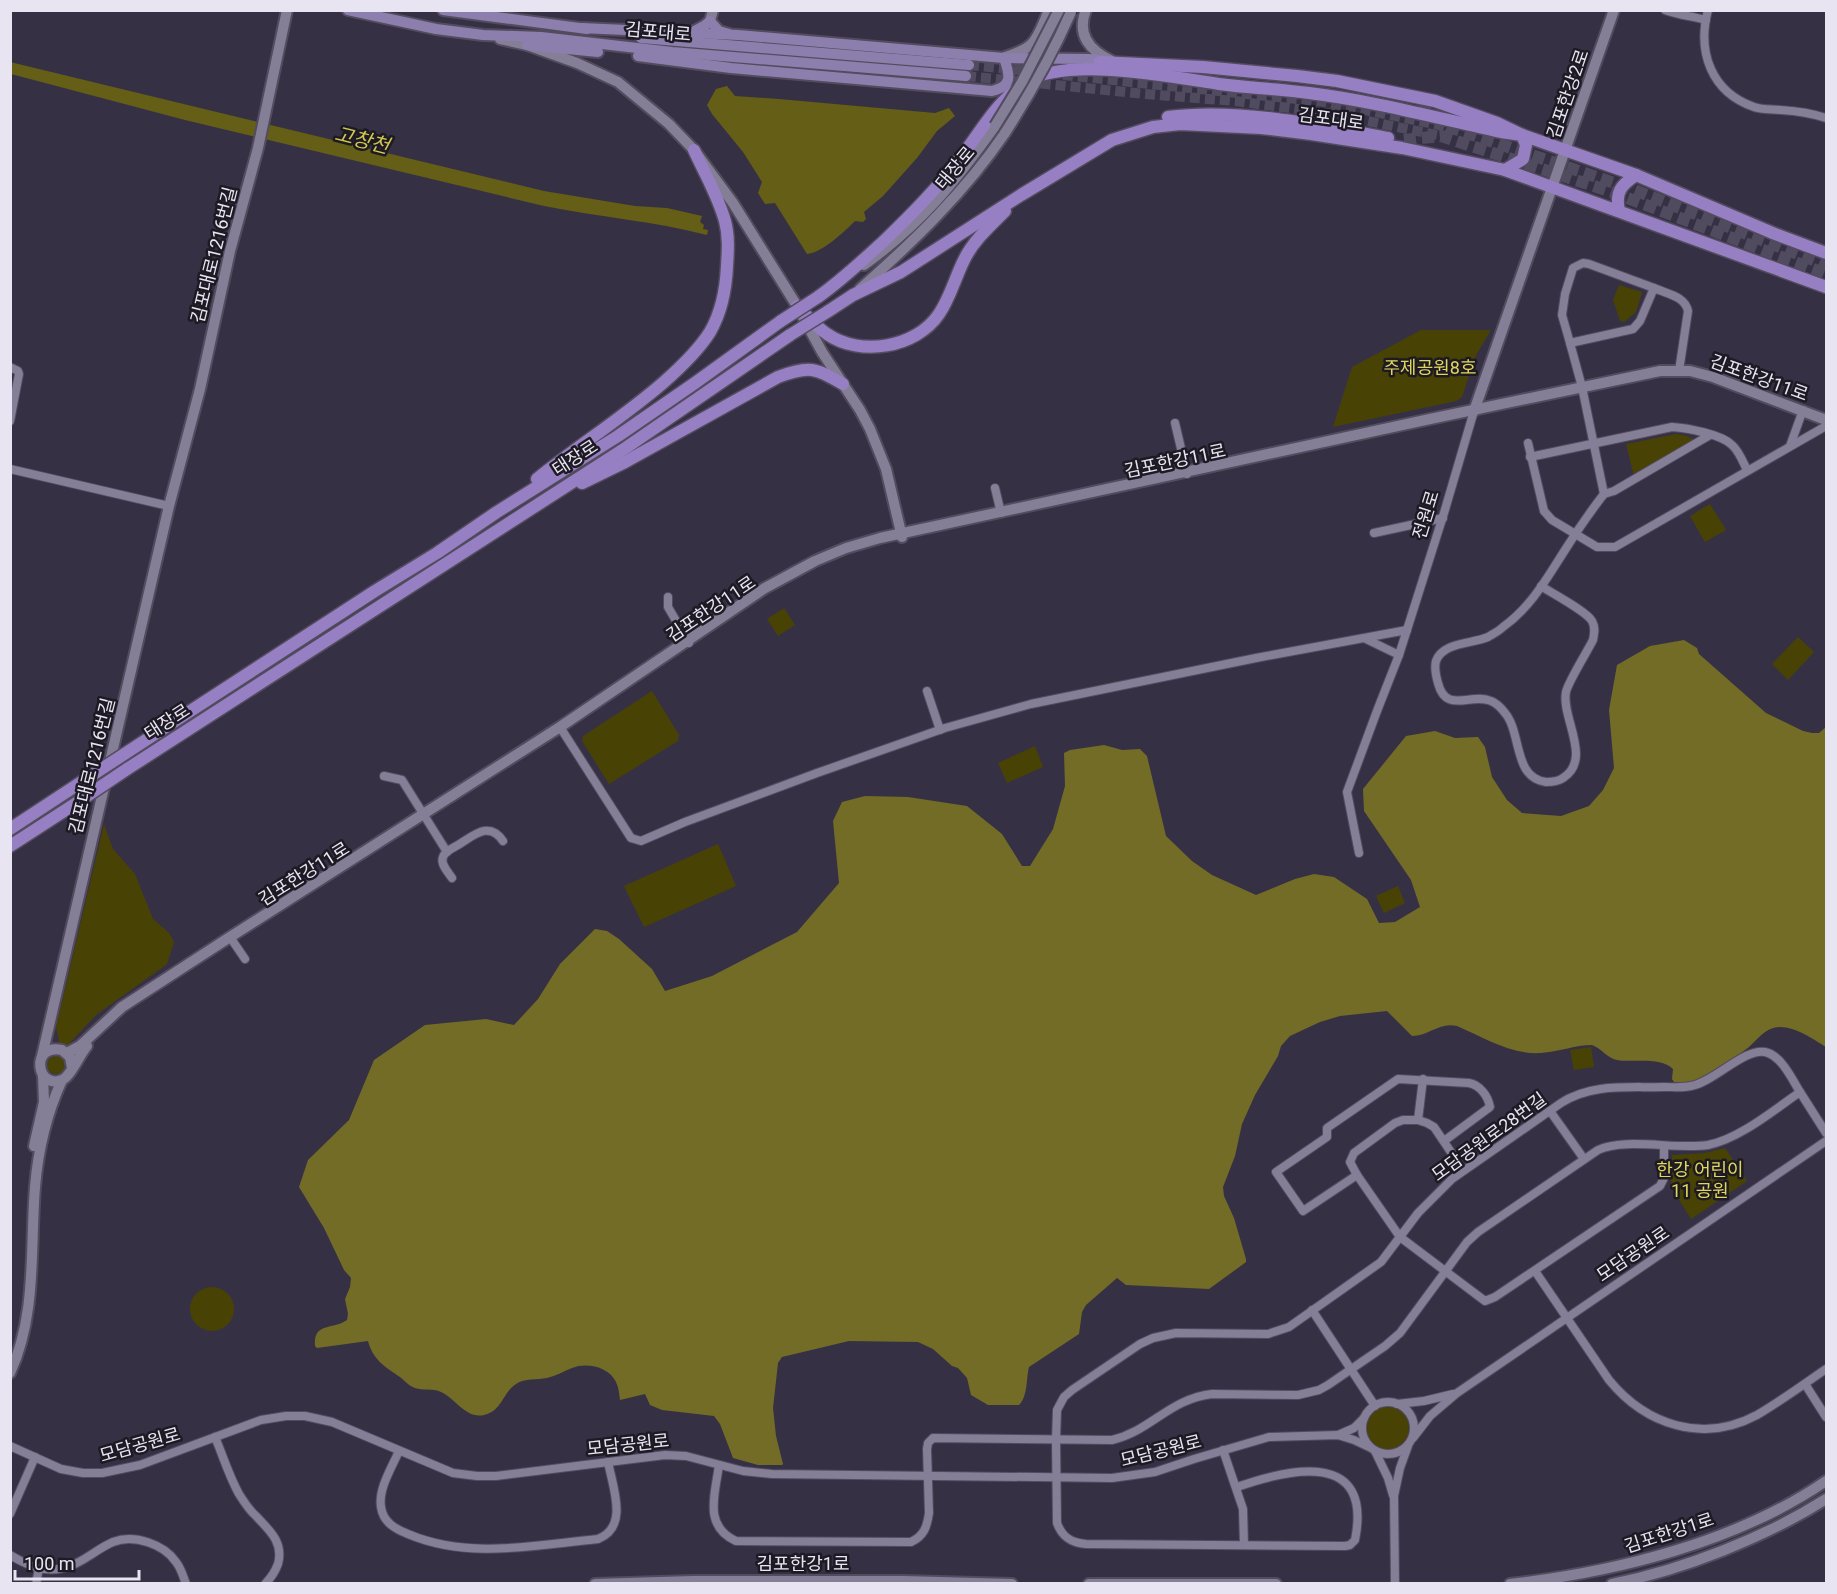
<svg xmlns="http://www.w3.org/2000/svg" width="1837" height="1594" viewBox="0 0 1837 1594" font-family="Roboto,'Noto Sans KR',sans-serif">
<rect width="100%" height="100%" fill="#363045"/>
<!-- green -->
<g fill="#484304">
<path d="M1619 285 1642 292 1636 312 1624 322 1620 321 1613 300Z"/>
<path d="M1421 330H1491L1475 357 1462 397 1456 401 1333 427 1352 367Z"/>
<path d="M1676 434 1687 436 1696 440 1634 476 1626 444Z"/>
<path d="M1710 504 1726 530 1705 542 1690 516Z"/>
<path d="M784 608 795 625 778 636 767 619Z"/>
<path d="M1798 637 1814 652 1788 680 1772 664Z"/>
<path d="M652 691 679 735 678 741 609 784 582 741 583 736Z"/>
<path d="M1035 746 1043 767 1007 783 998 763Z"/>
<path d="M104 824 113 849 135 874 153 919 169 933 174 942 167 964 96 1015 68 1045 60 1046 56 1027Z"/>
<path d="M718 844 736 886 644 927 624 886Z"/>
<path d="M1398 886 1405 903 1384 913 1376 896Z"/>
<path d="M1591 1047 1594 1067 1574 1070 1570 1050Z"/>
<circle cx="56" cy="1065" r="9"/>
<path d="M1725 1148 1747 1181 1691 1219 1671 1187 1672 1155 1705 1153Z"/>
<circle cx="212" cy="1309" r="22"/>
<circle cx="1388" cy="1428" r="21"/>
</g>
<!-- forest -->
<path fill="#726c27" d="M1684 640 1697 648 1699 654 1766 713 1803 731 1812 733H1819L1826 727V1047C1813 1039 1796 1027 1780 1027 1766 1027 1758 1039 1749 1047 1737 1056 1711 1075 1697 1080 1690 1083 1682 1082 1674 1082L1672 1079 1673 1069C1660 1056 1633 1063 1617 1060 1607 1058 1601 1048 1592 1045 1575 1045 1558 1052 1541 1053 1511 1055 1483 1037 1457 1026 1438 1022 1430 1036 1412 1036L1387 1011 1340 1016 1320 1022 1290 1036 1281 1046 1278 1056 1255 1095 1242 1124 1235 1156 1223 1187 1224 1196 1234 1218 1246 1259V1262L1242 1265 1209 1289 1126 1285 1117 1278 1086 1305 1082 1312 1079 1334 1029 1367C1026 1379 1028 1396 1019 1405H988L971 1395 967 1378 958 1368 952 1366 933 1349 918 1342 849 1341 782 1357 778 1363 773 1408 776 1436 783 1464 782 1465H758L733 1458 720 1424 714 1416 662 1410 650 1405 645 1394 620 1400C619 1394 619 1388 616 1382 609 1367 587 1362 572 1368 564 1371 556 1376 547 1378 537 1380 525 1378 516 1384 503 1392 502 1411 484 1415 466 1419 456 1399 441 1392 433 1388 423 1391 415 1388 409 1386 405 1381 400 1377 385 1367 373 1360 368 1341L317 1348 315 1346C313 1322 333 1330 347 1320L348 1314 345 1299 350 1287 351 1278 344 1270 324 1228 299 1187 308 1160 349 1120 374 1060 425 1025 486 1019 514 1025 538 999 560 964 595 929 607 931 619 939 652 969 665 991 712 976 797 932 839 883 833 821 842 802 865 796 908 797 967 806 1002 834 1022 866H1030L1053 829 1065 786 1064 753 1070 750 1104 745 1122 750 1140 749 1147 756 1166 836 1192 861 1212 875 1256 895 1295 879 1314 874 1334 877 1367 899 1379 923 1395 922 1420 907 1411 880 1364 811 1363 789 1406 736 1435 731 1455 738 1478 737 1485 747 1492 777 1507 800 1522 813 1561 816 1589 806 1603 790 1614 768 1609 710 1617 665 1650 646Z"/>
<!-- water -->
<g fill="#645e16">
<path d="M10 62 544 191 635 206 667 208 702 216 700 222 704 225 703 229 708 230 707 235C653 221 598 217 544 206L185 120 11 74Z"/>
<path d="M727 86 735 96 779 99 935 113 949 108 955 116 937 131 917 158 883 196 864 212 866 219 863 222 855 221C845 231 822 253 807 254L775 203 765 204 758 193 762 182 743 152 712 114 707 105 716 89Z"/>
</g>
<g fill="none" stroke-linecap="round" stroke-linejoin="round">
<!-- secondary-tunnel -->
<g stroke="#514b5f" stroke-width="10" stroke-dasharray="10 5" stroke-linecap="butt">
<path d="M969 65 1048 73"/>
<path d="M1063 75 1325 102 1449 127"/>
<path d="M966 76 1145 94 1235 101 1328 113 1441 136"/>
</g>
<!-- primary-tunnel -->
<g stroke="#514b5f" stroke-width="12" stroke-dasharray="12 6" stroke-linecap="butt">
<path d="M1418 106 1449 127 1629 188 1826 265"/>
<path d="M1404 140 1441 136 1612 192 1826 274"/>
</g>
<!-- minor casing -->
<g stroke="#534c5f" stroke-width="10">
<g id="minor">
<path d="M1665 10C1678 15 1692 16 1706 20"/>
<path d="M1708 10C1697 52 1711 92 1754 107 1762 110 1773 109 1781 110 1797 111 1811 113 1826 118"/>
<path d="M1570 343 1562 315 1565 294 1573 268 1583 263 1589 264 1654 288"/>
<path d="M10 367 18 371 19 374 10 421"/>
<path d="M1175 423 1187 474"/>
<path d="M1528 443 1544 511 1552 520 1597 547H1615L1826 426"/>
<path d="M1790 446 1803 410"/>
<path d="M1530 457 1672 427C1687 428 1721 434 1732 445 1739 451 1743 462 1747 470"/>
<path d="M10 469 169 506"/>
<path d="M995 488 1001 513"/>
<path d="M1604 494 1614 491 1710 435"/>
<path d="M1374 533 1443 518"/>
<path d="M1541 586C1553 594 1586 611 1592 621 1596 628 1594 634 1593 640 1587 652 1568 682 1566 692 1561 718 1593 759 1563 778 1559 781 1552 782 1546 782 1513 778 1522 733 1505 713 1502 709 1496 703 1491 701 1472 692 1446 715 1438 683 1436 676 1434 668 1436 661 1443 642 1472 644 1488 637 1493 634 1499 631 1503 627 1531 607 1547 578 1565 550 1577 531 1590 512 1604 494L1582 387 1570 343 1633 329 1640 321 1654 288C1667 294 1685 296 1688 311L1679 371"/>
<path d="M668 597V607L689 643"/>
<path d="M1366 639 1399 655"/>
<path d="M927 691 940 730"/>
<path d="M560 727 631 838 641 841 685 822 817 773 945 728 1031 704 1256 658 1407 630"/>
<path d="M384 776 402 780 447 852"/>
<path d="M1359 853 1347 792 1377 711 1399 655 1444 513 1474 411"/>
<path d="M452 878C448 872 440 864 443 857 445 851 453 848 458 845 473 836 489 820 503 841"/>
<path d="M230 937 245 959"/>
<path d="M1550 1111 1584 1159"/>
<path d="M1418 1120 1423 1079"/>
<path d="M1463 1170 1434 1127 1427 1123 1418 1120H1403L1395 1123 1354 1153 1350 1162 1357 1175 1400 1237 1485 1301 1495 1297 1660 1186 1664 1178V1146"/>
<path d="M1357 1175 1303 1211 1276 1172 1327 1137V1128L1398 1079 1469 1083C1480 1085 1488 1096 1490 1107L1444 1141"/>
<path d="M1535 1271 1609 1380C1646 1425 1703 1444 1757 1415 1781 1401 1804 1384 1826 1369"/>
<path d="M1312 1310 1375 1406"/>
<path d="M1805 1384 1826 1417"/>
<circle cx="1388" cy="1428" r="26"/>
<path d="M1397 1404 1424 1401 1453 1394"/>
<path d="M1338 1435 1354 1428 1364 1418"/>
<path d="M215 1437C223 1456 229 1476 239 1494 244 1502 249 1510 256 1516 269 1530 284 1542 278 1564 275 1572 271 1578 265 1584"/>
<path d="M1413 1438 1430 1416 1457 1393 1826 1141"/>
<path d="M10 1446 61 1469 83 1473H102L140 1465 261 1420 286 1416H305L332 1422 453 1473 477 1476H496L665 1455 686 1456 743 1471 772 1474 1112 1478 1155 1472 1194 1459 1269 1437 1338 1435 1354 1440 1371 1448"/>
<path d="M1223 1450 1243 1509 1244 1545"/>
<path d="M399 1451C392 1467 378 1489 381 1507 383 1522 395 1529 408 1534 469 1560 535 1545 598 1539 629 1527 613 1488 608 1462"/>
<path d="M1375 1451 1388 1478 1393 1495"/>
<path d="M719 1465C715 1495 703 1526 736 1541L911 1542C924 1536 927 1527 929 1513L927 1449 928 1443 933 1438 1112 1440C1151 1431 1169 1399 1212 1394L1298 1395 1319 1390 1328 1385 1385 1346 1400 1333 1467 1242 1478 1232 1598 1150C1625 1137 1676 1150 1708 1145 1739 1139 1774 1110 1800 1092L1826 1133"/>
<path d="M1237 1487C1291 1468 1373 1450 1355 1540L1350 1545 1345 1546 1086 1544C1071 1543 1062 1537 1057 1523L1056 1440 1057 1410 1064 1397 1072 1390 1140 1344 1153 1338 1176 1333 1268 1334 1289 1327 1381 1262 1418 1213 1452 1179 1561 1103C1592 1083 1628 1088 1664 1087 1673 1087 1682 1088 1691 1086 1714 1082 1744 1048 1765 1052 1781 1055 1792 1079 1800 1092"/>
<path d="M10 1514 35 1457"/>
<path d="M10 1555C27 1565 44 1573 64 1568 82 1564 96 1549 113 1542 134 1534 164 1544 176 1562 181 1568 183 1576 186 1584"/>
<path d="M36 1584 39 1568"/>
<path d="M1395 1584 1394 1496 1400 1468 1408 1446"/>
</g>
</g>
<!-- tertiary casing -->
<g stroke="#534c5f" stroke-width="14">
<g id="tertiary">
<path d="M1086 10C1076 35 1090 51 1112 61"/>
<path d="M710 21 713 10"/>
<path d="M500 39 527 45 577 63 618 82 669 124 694 150 733 203 797 306 822 352 860 410 870 429 886 469 902 537"/>
<path d="M1005 57C1037 47 1036 40 1049 10"/>
<path d="M864 265C921 224 955 182 995 126"/>
<path d="M860 289C914 241 965 192 1005 133"/>
<path d="M1474 411 1614 10"/>
<path d="M67 1053 80 1046 122 1007 230 937 560 727 765 588 815 561 846 548 880 538 1430 419 1660 371H1690L1713 377 1826 420"/>
<path d="M42 1056 169 506 200 389 230 251 258 148 287 10"/>
<path d="M72 1068 70 1057 62 1050C30 1043 36 1090 62 1080 71 1076 80 1054 87 1046"/>
<path d="M34 1146 44 1102 43 1075"/>
<path d="M10 1373C37 1315 30 1249 35 1187 38 1150 47 1113 62 1080"/>
<path d="M595 1584 693 1581H903L1012 1584"/>
<path d="M1089 1584H1276"/>
<path d="M1510 1584C1616 1572 1737 1542 1826 1481"/>
<path d="M1612 1584C1683 1570 1766 1537 1826 1499"/>
</g>
</g>
<!-- secondary casing -->
<g stroke="#534c5f" stroke-width="14">
<g id="secondary">
<path d="M348 10 436 29 483 35 541 37 672 52 966 76"/>
<path d="M443 10 587 29"/>
<path d="M581 28 738 35 1004 58 1089 59 1108 61"/>
<path d="M691 33 704 26 710 21 719 31 729 34"/>
<path d="M641 38 969 65"/>
<path d="M527 45 598 52"/>
<path d="M638 56 731 68 992 91C1013 86 1010 75 1004 58"/>
</g>
</g>
<!-- primary casing -->
<g stroke="#534c5f" stroke-width="15">
<g id="primary">
<path d="M1100 62 1203 67 1297 76 1337 81 1435 101 1497 123 1522 135 1636 175 1775 234 1826 253"/>
<path d="M1168 117C1238 108 1319 125 1388 138"/>
<path d="M1505 170 1523 159 1526 145 1522 135"/>
<path d="M1619 211C1615 192 1621 185 1636 175"/>
<path d="M818 297C842 280 862 261 884 241 909 217 934 192 955 165 978 137 995 102 1026 82 1067 56 1171 77 1219 84 1249 88 1279 89 1309 93 1374 101 1437 118 1501 132L1522 135"/>
<path d="M797 306C806 315 816 327 827 334 860 357 916 348 939 314 950 298 955 278 964 260 973 241 990 226 1005 211"/>
<path d="M827 312 853 295 901 272 1021 195 1112 140 1153 127 1180 124 1261 128 1311 134 1402 148 1505 170 1826 287"/>
<path d="M537 479C579 445 624 417 664 382 681 367 698 351 710 332 721 313 726 288 727 266 728 251 729 236 725 221 718 196 705 174 694 150"/>
<path d="M582 483 625 462 778 377C810 365 815 368 843 384"/>
<path d="M129 751 375 591 437 553 497 512 618 436 695 383 781 321"/>
<path d="M127 769 627 447 790 335"/>
<path d="M10 829 83 781"/>
<path d="M10 846 81 800"/>
</g>
</g>
<!-- minor -->
<use href="#minor" stroke="#857e97" stroke-width="8"/>
<!-- tertiary -->
<use href="#tertiary" stroke="#857e97" stroke-width="10"/>
<!-- secondary -->
<use href="#secondary" stroke="#8d7fad" stroke-width="10"/>
<!-- primary -->
<use href="#primary" stroke="#967fc2" stroke-width="12"/>
<!-- tertiary-bridge casing -->
<g stroke="#534c5f" stroke-width="14" stroke-linecap="butt">
<g id="tertiary-bridge">
<path d="M995 126 1022 82 1059 10"/>
<path d="M1005 133C1030 94 1052 55 1071 12"/>
</g>
</g>
<!-- primary-bridge casing -->
<g stroke="#534c5f" stroke-width="15" stroke-linecap="butt">
<g id="primary-bridge">
<path d="M781 321 818 297"/>
<path d="M790 335 827 312"/>
<path d="M83 781 129 751"/>
<path d="M81 800 127 769"/>
</g>
</g>
<!-- tertiary-bridge -->
<use href="#tertiary-bridge" stroke="#857e97" stroke-width="10"/>
<!-- primary-bridge -->
<use href="#primary-bridge" stroke="#967fc2" stroke-width="12"/>
</g>
<g text-anchor="middle" stroke-width="5" stroke-linejoin="round" paint-order="stroke">
<!-- street labels -->
<g font-size="18" fill="#e8e4f2" stroke="#1d1a23">
<text transform="translate(658 32) rotate(5)" y="6">김포대로</text>
<text transform="translate(1568 94) rotate(-71)" y="6">김포한강2로</text>
<text transform="translate(1331 119) rotate(8)" y="6">김포대로</text>
<text transform="translate(955 168) rotate(-50)" y="6">태장로</text>
<text transform="translate(214 255) rotate(-76)" y="6">김포대로1216번길</text>
<text transform="translate(1759 378) rotate(20)" y="6">김포한강11로</text>
<text transform="translate(575 458) rotate(-33)" y="6">태장로</text>
<text transform="translate(1175 461) rotate(-12)" y="6">김포한강11로</text>
<text transform="translate(1426 515) rotate(-73)" y="6">전원로</text>
<text transform="translate(711 609) rotate(-34)" y="6">김포한강11로</text>
<text transform="translate(167 722) rotate(-33)" y="6">태장로</text>
<text transform="translate(92 766) rotate(-76)" y="6">김포대로1216번길</text>
<text transform="translate(304 874) rotate(-32)" y="6">김포한강11로</text>
<text transform="translate(1489 1137) rotate(-36)" y="6">모담공원로28번길</text>
<text transform="translate(1633 1254) rotate(-34)" y="6">모담공원로</text>
<text transform="translate(140 1445) rotate(-16)" y="6">모담공원로</text>
<text transform="translate(628 1445) rotate(-6)" y="6">모담공원로</text>
<text transform="translate(1161 1451) rotate(-14)" y="6">모담공원로</text>
<text transform="translate(1669 1533) rotate(-18)" y="6">김포한강1로</text>
<text x="803" y="1570">김포한강1로</text>
</g>
<!-- park labels -->
<g font-size="18" fill="#e0d65c" stroke="#1d1a23">
<text x="1430" y="374">주제공원8호</text>
<text x="1700" y="1176">한강 어린이<tspan x="1700" dy="21">11 공원</tspan></text>
</g>
<!-- water labels -->
<g font-size="20" font-style="italic" fill="#d4ca4f" stroke="#1d1a23">
<text transform="translate(362 140) rotate(14)" y="7">고창천</text>
</g>
</g>
<!-- border -->
<rect width="1837" height="1594" fill="none" stroke="#e8e4f2" stroke-width="24"/>
<!-- scale -->
<path d="M15 1570v9h124v-9" fill="none" stroke="#e8e4f2" stroke-width="3"/>
<text x="24" y="1570" font-size="18" fill="#e8e4f2" stroke="#1d1a23" stroke-width="4.5" paint-order="stroke">100 m</text>
</svg>
